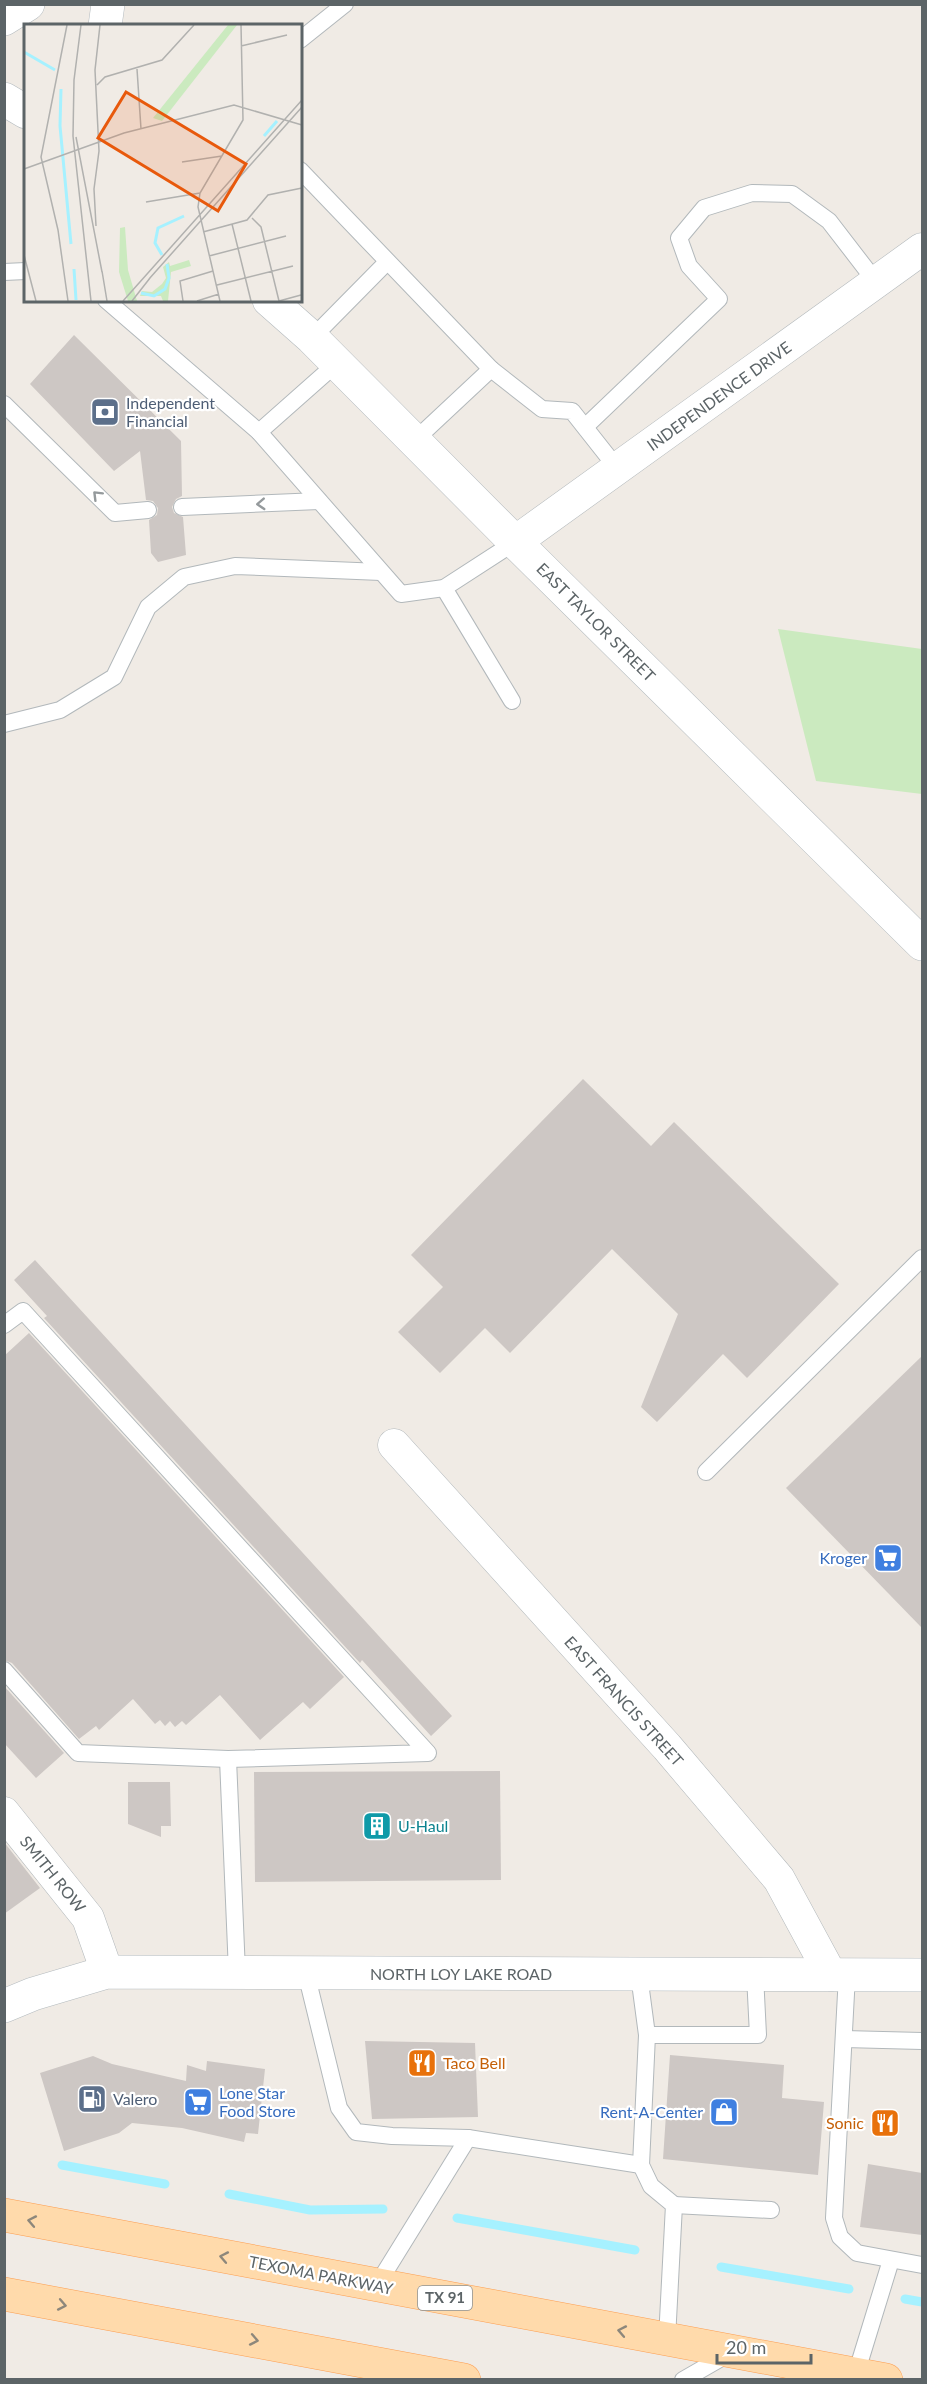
<svg xmlns="http://www.w3.org/2000/svg" width="927" height="2384" viewBox="0 0 927 2384" font-family="Lato,sans-serif">
<rect width="100%" height="100%" fill="#f0ebe5"/>
<!-- green -->
<path fill="#cbeabf" d="M778 629 922 649V794L816 781Z"/>
<g fill="none" stroke-linecap="round" stroke-linejoin="round">
<!-- stream -->
<g stroke="#a6f1ff" stroke-width="9">
<path d="M62 2165 165 2184"/>
<path d="M229 2194 310 2210 383 2209"/>
<path d="M457 2218 635 2250"/>
<path d="M721 2267 849 2289"/>
<path d="M905 2299 922 2302"/>
</g>
</g>
<!-- building -->
<g fill="#cdc7c4">
<path d="M74 335 181 441 182 496 176 499 172 507 174 513 183 517 186 555 158 562 151 553 149 520 157 515 158 508 153 501 146 500 140 451 114 471 30 384Z"/>
<path d="M583 1079 651 1146 674 1122 839 1284 747 1378 723 1354 657 1422 641 1407 678 1314 612 1249 510 1353 485 1328 440 1373 398 1332 443 1287 411 1255Z"/>
<path d="M35 1260 452 1716 431 1736 362 1660 360 1663 44 1318 47 1316 14 1280Z"/>
<path d="M29 1333 344 1677 310 1709 303 1702 260 1740 220 1695 186 1725 182 1721 175 1727 170 1721 165 1726 160 1720 155 1724 133 1699 99 1730 96 1726 79 1739 12 1663 4 1660V1356Z"/>
<path d="M922 1356V1628L786 1488Z"/>
<path d="M4 1686 64 1753 36 1778 4 1743Z"/>
<path d="M500 1771 501 1880 255 1882 254 1772Z"/>
<path d="M128 1782H170L171 1826H161V1837L128 1824Z"/>
<path d="M4 1842 40 1888 4 1914Z"/>
<path d="M365 2041 475 2043 478 2117 372 2119Z"/>
<path d="M670 2055 784 2065 782 2098 824 2102 818 2175 663 2159Z"/>
<path d="M93 2056 112 2064 186 2081 187 2065 206 2071 207 2061 265 2069 258 2134 246 2133 244 2142 182 2128 132 2123 119 2133 64 2151 40 2073Z"/>
<path d="M868 2164 922 2173V2235L860 2227Z"/>
</g>
<g fill="none" stroke-linecap="round" stroke-linejoin="round">
<!-- lane casing -->
<g stroke="#b2b8bb" stroke-width="18">
<g id="lane">
<path d="M300 40 345 4"/>
<path d="M300 170 491 369 542 409 572 411 617 468"/>
<path d="M4 272 26 271"/>
<path d="M106 300 259 432 337 363"/>
<path d="M312 338 387 262"/>
<path d="M4 404 115 513 148 510"/>
<path d="M586 426 719 299 689 266 679 238 704 208 752 193 792 194 829 221 876 282"/>
<path d="M259 432 401 594 444 588 515 542"/>
<path d="M414 441 491 369"/>
<path d="M182 507 319 501"/>
<path d="M444 588 512 701"/>
<path d="M4 724 60 710 114 677 148 607 184 577 235 566 381 572"/>
<path d="M4 1325 23 1311 428 1753 228 1759 78 1753 4 1670"/>
<path d="M706 1472 922 1258"/>
<path d="M228 1759 237 1972"/>
<path d="M306 1973 339 2108 356 2132 392 2136 468 2138 641 2165"/>
<path d="M639 1975 647 2035 641 2165 651 2186 674 2205 667 2339"/>
<path d="M847 1975 834 2218 840 2237 857 2253 922 2265"/>
<path d="M647 2035H758L755 1975"/>
<path d="M844 2039 922 2041"/>
<path d="M674 2205 771 2210"/>
<path d="M377 2285 468 2138"/>
<path d="M856 2374 891 2260"/>
<path d="M683 2380 730 2353"/>
</g>
</g>
<!-- street casing -->
<g stroke="#b2b8bb" stroke-width="33">
<g id="street">
<path d="M515 542 922 249"/>
<path d="M394 1445 667 1747 779 1879 831 1975"/>
<path d="M4 1813 88 1918 107 1972"/>
</g>
</g>
<!-- secondary casing -->
<g stroke="#b3babe" stroke-width="34">
<g id="secondary">
<path d="M4 19 28 4"/>
<path d="M105 26 108 4"/>
<path d="M4 99 26 112"/>
<path d="M269 300 312 338 515 542 922 944"/>
<path d="M4 2006 33 1994 107 1972 922 1975"/>
</g>
</g>
<!-- primary casing -->
<g stroke="#fd9e51" stroke-width="34">
<g id="primary">
<path d="M4 2215 886 2380"/>
<path d="M4 2294 464 2380"/>
</g>
</g>
<!-- lane -->
<use href="#lane" stroke="#fff" stroke-width="16"/>
<!-- street -->
<use href="#street" stroke="#fff" stroke-width="32"/>
<!-- secondary -->
<use href="#secondary" stroke="#fff" stroke-width="33"/>
<!-- primary -->
<use href="#primary" stroke="#ffdaab" stroke-width="33"/>
</g>
<!-- one-way arrows -->
<defs><path id="oneway-chevron" d="M-2-3.5L2.5 0L-2 3.5" fill="none" stroke-width="1.6" stroke-linecap="round" stroke-linejoin="round" transform="scale(1.5)"/></defs>
<g stroke="#959a9c">
<use href="#oneway-chevron" transform="translate(97 495) rotate(-135)"/>
<use href="#oneway-chevron" transform="translate(261 504) rotate(177)"/>
</g>
<g stroke="#8d877b">
<use href="#oneway-chevron" transform="translate(32 2221) rotate(-169)"/>
<use href="#oneway-chevron" transform="translate(224 2257) rotate(-169)"/>
<use href="#oneway-chevron" transform="translate(62 2305) rotate(11)"/>
<use href="#oneway-chevron" transform="translate(622 2331) rotate(-169)"/>
<use href="#oneway-chevron" transform="translate(254 2340) rotate(11)"/>
</g>
<!-- icons -->
<defs>
<g id="bank-square" transform="scale(1.5)"><rect x="-9" y="-9" width="18" height="18" rx="4" fill="#5c6f8a" stroke="#fff"/><path d="M-6-4H6V4H-6ZM0-2.3a2.3 2.3 0 1 0 0 4.6a2.3 2.3 0 1 0 0-4.6Z" fill="#fff"/></g>
<g id="supermarket-square" transform="scale(1.5)"><rect x="-9" y="-9" width="18" height="18" rx="4" fill="#3f7fe0" stroke="#fff"/><path d="M-6-5.5h2.5l.6 2H6L4.5 2H-2.5L-4.4-4H-6ZM-1.5 3.2a1.3 1.3 0 1 0 .1 0ZM3 3.2a1.3 1.3 0 1 0 .1 0Z" fill="#fff"/></g>
<g id="building-square" transform="scale(1.5)"><rect x="-9" y="-9" width="18" height="18" rx="4" fill="#0f9aa8" stroke="#fff"/><path d="M-4-6H4V6H1V3H-1V6H-4ZM-2.5-4.3h1.7v1.8h-1.7ZM.8-4.3h1.7v1.8H.8ZM-2.5-1h1.7V.8h-1.7ZM.8-1h1.7V.8H.8Z" fill="#fff"/></g>
<g id="restaurant-square" transform="scale(1.5)"><rect x="-9" y="-9" width="18" height="18" rx="4" fill="#e8710a" stroke="#fff"/><path d="M-5-6h1v4h1v-4h1v4h1v-4h1v5L-1.5 .5V6h-2V.5L-5-1ZM5-6V6H3V1.5H1.5Q1.5-4 5-6Z" fill="#fff"/></g>
<g id="fuel-square" transform="scale(1.5)"><rect x="-9" y="-9" width="18" height="18" rx="4" fill="#5c6f8a" stroke="#fff"/><path d="M-5.5-6h7V0h2V4h1.3V-2.5L3-4.5l.8-.8L6-3V5H2.5V1h-1V6h-7ZM-4.2-4.7v3.2H.2V-4.7Z" fill="#fff"/></g>
<g id="shop-square" transform="scale(1.5)"><rect x="-9" y="-9" width="18" height="18" rx="4" fill="#3f7fe0" stroke="#fff"/><path d="M-5-2.5h2.3a2.7 3.5 0 0 1 5.4 0H5L5.5 6h-11ZM-1.5-2.5h3a1.5 2.3 0 0 0-3 0Z" fill="#fff"/></g>
</defs>
<g fill-rule="evenodd">
<use href="#bank-square" x="105" y="412"/>
<use href="#supermarket-square" x="888" y="1558"/>
<use href="#building-square" x="377" y="1826"/>
<use href="#restaurant-square" x="422" y="2063"/>
<use href="#fuel-square" x="92" y="2099"/>
<use href="#supermarket-square" x="198" y="2102"/>
<use href="#shop-square" x="724" y="2112"/>
<use href="#restaurant-square" x="885" y="2123"/>
</g>
<g text-anchor="middle" stroke-width="4.5" stroke-linejoin="round" paint-order="stroke">
<!-- shield labels -->
<rect fill="#fff" stroke="#8d9295" stroke-width="1.5" x="418" y="2286" width="54" height="24" rx="4.5"/>
<g font-size="15" font-weight="bold" fill="#5c6467">
<text x="445" y="2303">TX 91</text>
</g>
<!-- street labels -->
<g font-size="16" fill="#5c6467" stroke="#fff">
<text transform="translate(719 396) rotate(-36)" y="6">INDEPENDENCE DRIVE</text>
<text transform="translate(596 622) rotate(45)" y="6">EAST TAYLOR STREET</text>
<text transform="translate(624 1701) rotate(48)" y="6">EAST FRANCIS STREET</text>
<text transform="translate(53 1874) rotate(51)" y="6">SMITH ROW</text>
<text x="461" y="1980">NORTH LOY LAKE ROAD</text>
<text transform="translate(321 2275) rotate(11)" y="6">TEXOMA PARKWAY</text>
</g>
<!-- service labels -->
<g font-size="16" fill="#4e5e75" stroke="#fff" text-anchor="start">
<text x="126" y="409">Independent<tspan x="126" dy="18">Financial</tspan></text>
<text x="113" y="2105">Valero</text>
</g>
<!-- shop labels -->
<g font-size="16" fill="#366cbe" stroke="#fff" text-anchor="end">
<text x="867" y="1564">Kroger</text>
<text x="219" y="2099" text-anchor="start">Lone Star<tspan x="219" dy="18">Food Store</tspan></text>
<text x="703" y="2118">Rent-A-Center</text>
</g>
<!-- culture labels -->
<g font-size="16" fill="#0d838f" stroke="#fff" text-anchor="start">
<text x="398" y="1832">U-Haul</text>
</g>
<!-- food labels -->
<g font-size="16" fill="#c56008" stroke="#fff" text-anchor="start">
<text x="443" y="2069">Taco Bell</text>
<text x="864" y="2129" text-anchor="end">Sonic</text>
</g>
</g>
<!-- overview -->
<g transform="translate(24 24)">
<rect width="278" height="278" fill="#f0ebe5"/>
<path d="M204 1H213L138 97 129 94ZM101 203 104 246 113 277H104L95 248 96 204ZM165 236 167 242 147 248 144 277H139L137 272H116L118 267 128 268 138 260 142 254 139 243 145 238 146 242Z" fill="#cbeabf"/>
<path fill="none" stroke="#a6f1ff" stroke-width="3" d="M0 28 31 46M37 65 36 102 47 220M240 112 253 97M138 231 131 219 134 204 160 192M50 245 52 276M117 269 130 272 141 265 145 254 143 240"/>
<path fill="none" stroke="#b1b1af" stroke-width="1.5" d="M43 1 17 133 34 206 44 277M57 1 50 56 49 112 67 277M217 22 263 11M113 45 117 105M73 61 81 53 138 36 170 1M52 113 78 248M158 138 198 132M0 145 100 109 210 81 278 101M122 178 176 169M228 194 237 203 255 277M208 200 227 277M72 202 70 165 75 127 71 46 76 1M179 208 223 196 244 171 278 164M0 231 12 277M185 232 262 212M78 247 83 277M125 255 278 83M193 261 269 242M99 277 278 76M108 277 126 254M159 277 156 257 189 247M173 277 195 270M196 277 174 183 176 169 219 96 217 1M255 277 277 271"/>
<path fill="#e8590c" fill-opacity="0.15" stroke="#e8590c" stroke-width="3" d="M102 68 222 140 194 187 74 114Z"/>
<rect width="278" height="278" fill="none" stroke="#5c6467" stroke-width="3"/>
</g>
<!-- border -->
<rect width="927" height="2384" fill="none" stroke="#5c6467" stroke-width="12"/>
<!-- scale -->
<path d="M717 2354v9h94v-9" fill="none" stroke="#5c6467" stroke-width="3"/>
<text x="726" y="2354" font-size="18" fill="#5c6467" stroke="#ffffff" stroke-width="4.5" paint-order="stroke">20 m</text>
</svg>
